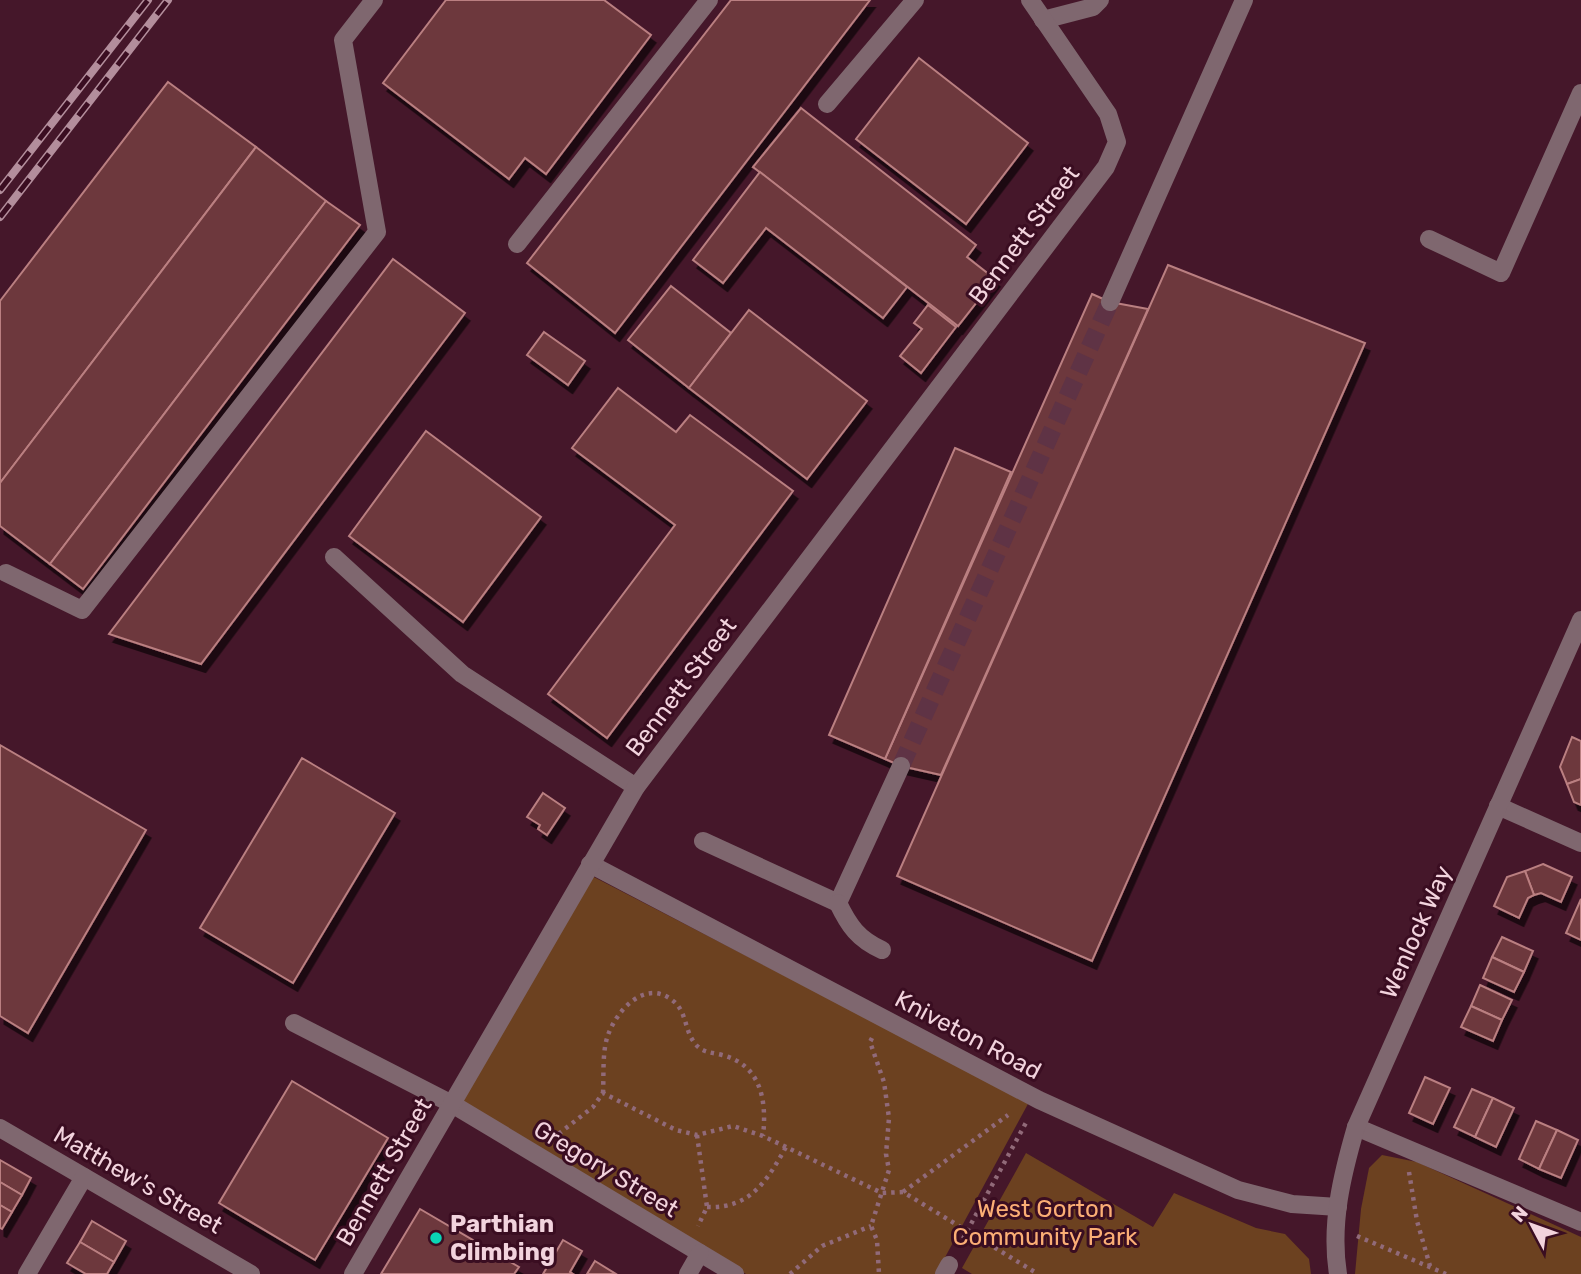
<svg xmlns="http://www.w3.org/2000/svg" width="1581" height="1274" viewBox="0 0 1581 1274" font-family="Rubik,sans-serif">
<defs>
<filter id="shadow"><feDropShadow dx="4.5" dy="8" stdDeviation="0" flood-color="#0009"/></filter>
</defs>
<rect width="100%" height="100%" fill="#45172a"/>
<!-- green -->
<g fill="#6c4120">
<path d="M590 875 1029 1102 936 1274H746L459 1101Z"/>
<path d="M1026 1153 1153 1227 1174 1193 1256 1228 1285 1234 1309 1259 1311 1274H972L962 1268Z"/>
<path d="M1382 1155 1417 1162 1581 1237V1274H1355L1361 1209 1369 1168Z"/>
</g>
<!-- building -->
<g fill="#6d383c" stroke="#ba7f81" stroke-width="2" filter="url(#shadow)">
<path d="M446 0H604L651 35 546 174 525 158 509 179 383 83Z"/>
<path d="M731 0H870L615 333 527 263Z"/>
<path d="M919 58 1028 143 966 224 856 139Z"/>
<path d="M168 82 256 147 0 483V301Z"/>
<path d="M801 108 976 245 967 257 995 279 958 326 753 167Z"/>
<path d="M256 147 326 201 50 564 0 526V483Z"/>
<path d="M760 172 907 287 883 318 766 228 723 283 693 260Z"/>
<path d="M326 201 360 225 83 589 50 564Z"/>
<path d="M393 259 465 313 201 664 109 634Z"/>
<path d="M1168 265 1365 343 1092 961 897 876Z"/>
<path d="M671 286 731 333 689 388 628 340Z"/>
<path d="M1092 294 1110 302 1148 309 941 775 901 766 885 759Z"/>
<path d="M928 305 956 327 921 373 900 356 922 329 914 323Z"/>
<path d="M749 310 867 401 807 479 689 388Z"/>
<path d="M544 332 585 361 568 385 527 355Z"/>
<path d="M618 388 676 432 690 415 793 491 607 738 548 694 675 525 572 448Z"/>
<path d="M426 431 541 517 463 622 349 536Z"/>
<path d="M955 448 1011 472 885 759 829 735Z"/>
<path d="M1572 737 1581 741V779L1567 784 1560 767Z"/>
<path d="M0 745 146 830 28 1033 0 1016Z"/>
<path d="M302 758 395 813 293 983 200 928Z"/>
<path d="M1581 779V805L1574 802 1567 784Z"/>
<path d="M543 793 565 808 547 835 538 829 540 825 527 817Z"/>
<path d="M1543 864 1572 877 1561 902 1541 893 1534 895 1525 871Z"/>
<path d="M1525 871 1534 895 1528 898 1519 918 1494 906 1507 877Z"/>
<path d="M1581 899V940L1566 933Z"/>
<path d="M1502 937 1533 951 1524 972 1492 957Z"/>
<path d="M1492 957 1524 972 1514 992 1483 978Z"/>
<path d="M1480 985 1512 1000 1502 1020 1471 1006Z"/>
<path d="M1471 1006 1502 1020 1493 1041 1461 1027Z"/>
<path d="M1425 1077 1450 1088 1433 1124 1409 1113Z"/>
<path d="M292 1081 388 1138 315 1260 219 1203Z"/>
<path d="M1472 1089 1493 1098 1475 1137 1454 1127Z"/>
<path d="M1493 1098 1514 1108 1496 1147 1475 1137Z"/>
<path d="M1536 1121 1557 1130 1539 1169 1519 1159Z"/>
<path d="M1557 1130 1578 1140 1561 1178 1539 1169Z"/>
<path d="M0 1160 31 1178 22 1195 0 1182Z"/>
<path d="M0 1182 22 1195 12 1212 0 1205Z"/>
<path d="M0 1205 12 1212 2 1229 0 1228Z"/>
<path d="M420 1209 519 1267 514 1274H381Z"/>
<path d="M92 1221 126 1241 114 1262 80 1242Z"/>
<path d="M563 1240 582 1251 570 1272 573 1274H543Z"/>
<path d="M80 1242 114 1262 107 1274H86L67 1263Z"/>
<path d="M595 1261 616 1274H587Z"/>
</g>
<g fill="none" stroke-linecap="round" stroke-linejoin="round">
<!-- minor-tunnel -->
<path stroke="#5f3345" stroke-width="18" stroke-dasharray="18 9" stroke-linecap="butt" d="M901 766 1110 302"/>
<!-- path -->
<g stroke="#916a79" stroke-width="4.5" stroke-dasharray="3.5 5" stroke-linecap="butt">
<path d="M872 1038 870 1042 884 1082 889 1118 886 1154 889 1170 871 1226 877 1240 879 1274"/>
<path d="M603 1093C604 1075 602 1051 608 1035 617 1010 645 979 672 1000 687 1011 684 1029 694 1042 701 1053 711 1052 722 1055 761 1065 767 1100 763 1136"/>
<path d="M697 1135 707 1207 698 1226"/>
<path d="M552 1139 593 1107 603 1093 676 1130 697 1135 733 1126 763 1136 882 1193 903 1192 1038 1274"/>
<path d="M1409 1172 1417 1221 1430 1266"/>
<path d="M903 1192 1008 1115"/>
<path d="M707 1207C750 1209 767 1181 786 1147"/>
<path d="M1357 1236 1446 1274"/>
<path d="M959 1246 1028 1119"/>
<path d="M790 1274 822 1246 871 1226"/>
</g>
<!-- minor -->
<g stroke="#7f676f" stroke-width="18">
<path d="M1043 20 1093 7 1100 0"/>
<path d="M827 104 915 0"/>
<path d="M1429 239 1501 273 1581 93"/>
<path d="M517 244 709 0"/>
<path d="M1110 302 1244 0"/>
<path d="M334 557 462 674 636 787"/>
<path d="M6 573 82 610 377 232 343 40 374 0"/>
<path d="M1498 806 1581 843"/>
<path d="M703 841 838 903 901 766"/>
<path d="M590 864 1039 1100 1238 1190 1292 1204 1338 1207"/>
<path d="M838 903C849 926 858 939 882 950"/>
<path d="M294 1023 452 1104 735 1274"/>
<path d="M1356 1127 1581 1222"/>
<path d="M0 1128 251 1274"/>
<path d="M27 1274 84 1177"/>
<path d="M353 1274 636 787 1106 167 1117 142 1108 114 1030 0"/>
<path d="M688 1274 700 1253"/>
<path d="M944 1274 949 1265"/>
<path d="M1338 1274C1330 1224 1342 1175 1356 1127L1581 620"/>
</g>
<!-- rail casing -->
<g stroke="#b38e9c" stroke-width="8">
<g id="rail">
<path d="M0 190 148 0"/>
<path d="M0 217 168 0"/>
</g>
</g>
<!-- rail -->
<use href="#rail" stroke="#3a0d21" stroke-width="5" stroke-dasharray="16" stroke-linecap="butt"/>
</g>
<!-- markers -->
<circle fill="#0ad5b5" stroke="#3a0d21" stroke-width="2.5" cx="436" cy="1238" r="7"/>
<g text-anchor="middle" stroke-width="6" stroke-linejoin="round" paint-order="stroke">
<!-- street labels -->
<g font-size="24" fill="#f2d3dd" stroke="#3a0d21">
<text transform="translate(1024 235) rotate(-53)" y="8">Bennett Street</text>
<text transform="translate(681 687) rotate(-53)" y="8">Bennett Street</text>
<text transform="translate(1416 932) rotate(-66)" y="8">Wenlock Way</text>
<text transform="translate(968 1035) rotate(28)" y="8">Kniveton Road</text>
<text transform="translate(606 1169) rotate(31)" y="8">Gregory Street</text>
<text transform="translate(384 1172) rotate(-60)" y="8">Bennett Street</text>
<text transform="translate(138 1180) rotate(30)" y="8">Matthew's Street</text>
</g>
<!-- park labels -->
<g font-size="24" fill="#fbae75" stroke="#3a0d21">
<text x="1045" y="1217">West Gorton<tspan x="1045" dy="28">Community Park</tspan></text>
</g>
<!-- poi labels -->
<g font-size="24" font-weight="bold" fill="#f2d3dd" stroke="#3a0d21" text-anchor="start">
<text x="450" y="1232">Parthian<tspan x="450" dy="28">Climbing</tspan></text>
</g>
</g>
<!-- north arrow -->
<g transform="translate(1532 1225) rotate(311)" stroke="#3a0d21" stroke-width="5" paint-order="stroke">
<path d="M0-5L12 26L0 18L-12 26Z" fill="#f2d3dd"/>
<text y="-10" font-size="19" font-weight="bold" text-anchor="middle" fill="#f2d3dd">N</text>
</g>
</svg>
